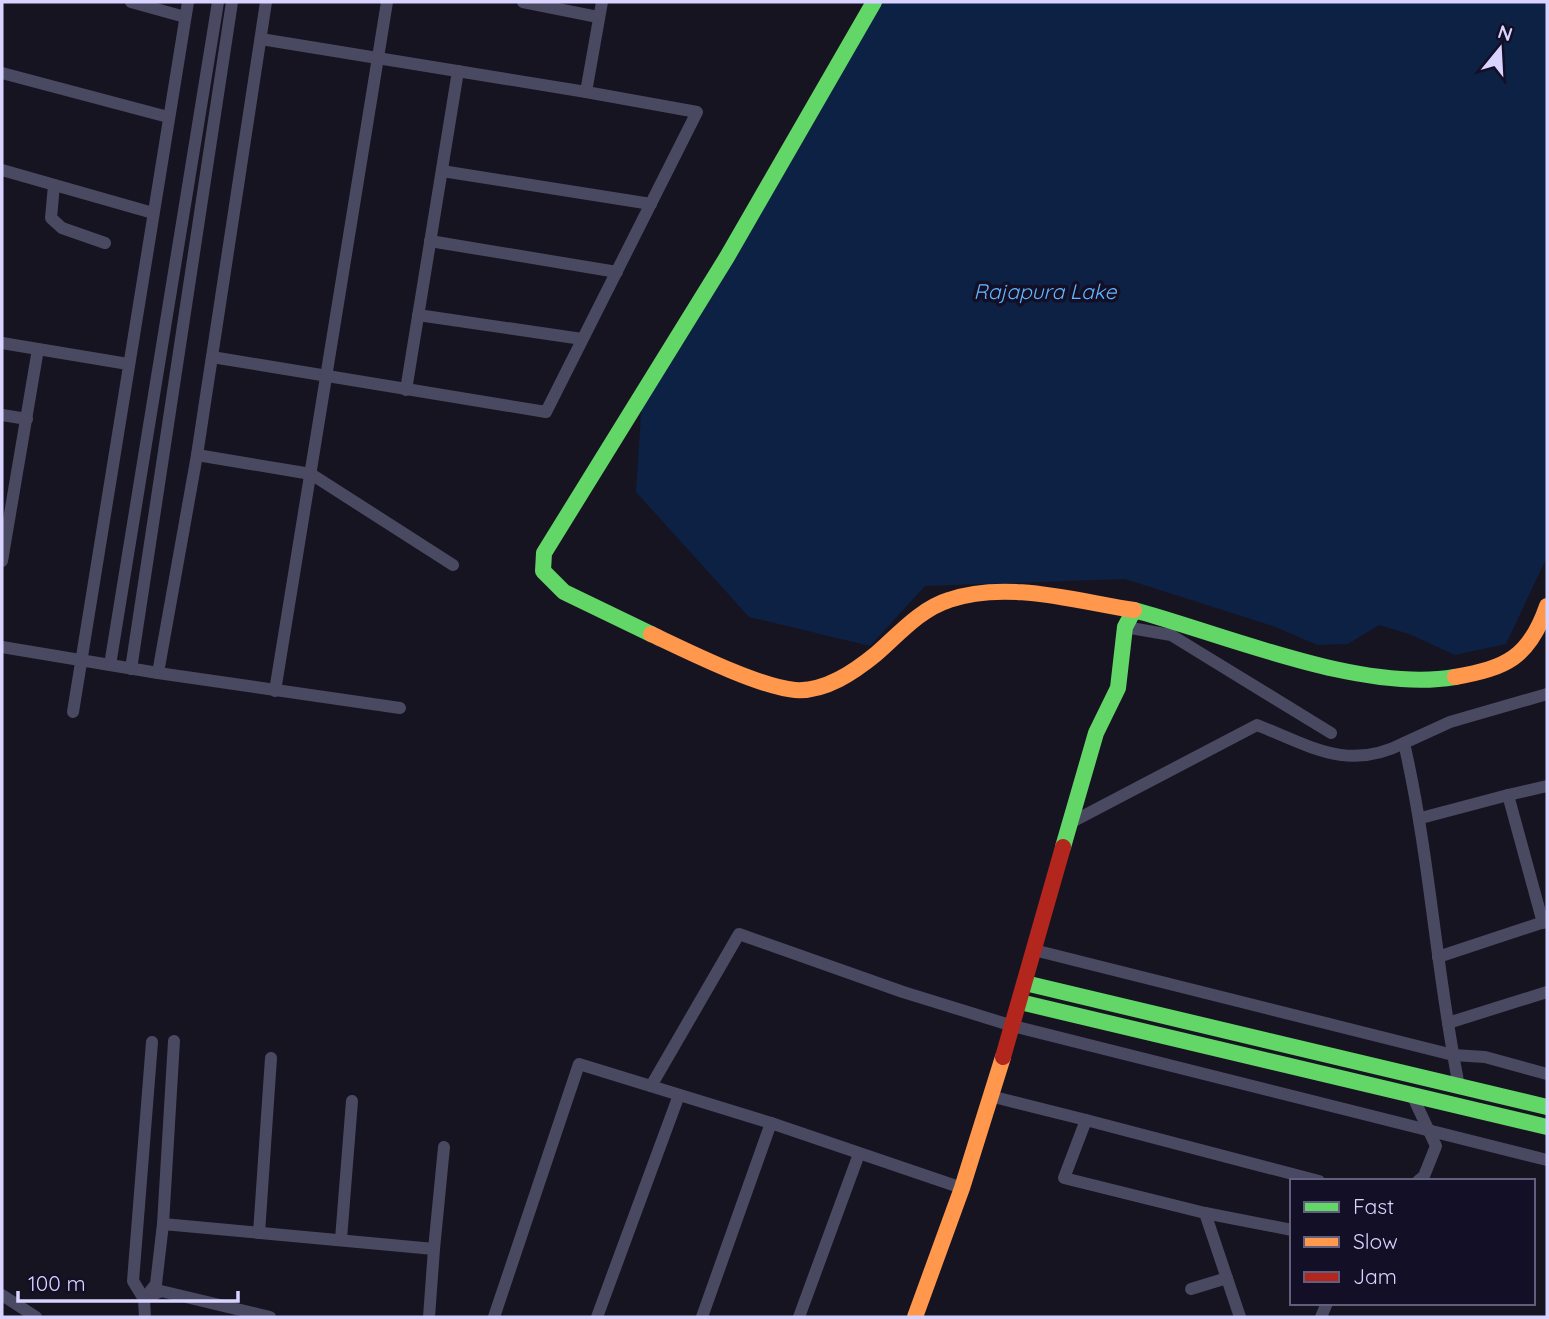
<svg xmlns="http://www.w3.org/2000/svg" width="1549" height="1319" viewBox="0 0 1549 1319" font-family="Quicksand,sans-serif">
<rect width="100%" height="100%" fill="#161421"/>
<!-- water -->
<path fill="#0d2144" d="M865 2H1547V557L1506 644 1455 655 1409 634 1379 625 1348 644 1317 645 1273 626 1125 579 925 586 870 646 749 617 636 492 643 382 758 205Z"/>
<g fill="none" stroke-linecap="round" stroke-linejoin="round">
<!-- street -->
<g stroke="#4a4962" stroke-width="12">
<path d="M131 2 185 17"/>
<path d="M266 2 197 455 158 673 400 708"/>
<path d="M523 2 598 17"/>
<path d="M261 39 586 92 602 2"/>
<path d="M2 73 168 117"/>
<path d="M2 170 153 213"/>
<path d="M442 171 651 204"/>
<path d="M54 185 51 218 62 228 105 243"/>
<path d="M430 241 617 272"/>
<path d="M418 315 582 339"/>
<path d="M2 343 128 364"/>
<path d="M212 357 546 412 697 112 586 92"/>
<path d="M406 390 458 71"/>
<path d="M2 415 27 419"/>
<path d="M197 455 311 474 453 565"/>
<path d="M2 561 38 349"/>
<path d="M1125 627 1171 635 1331 733"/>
<path d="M2 647 158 673"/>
<path d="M110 665 218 2"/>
<path d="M131 669 232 2"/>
<path d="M275 691 387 2"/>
<path d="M73 712 188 2"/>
<path d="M1404 743 1450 722 1547 694"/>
<path d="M1421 818 1508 795"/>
<path d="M1068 824 1257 725C1310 746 1348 772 1404 743 1430 856 1436 972 1459 1086"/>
<path d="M1543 923 1508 795 1547 786"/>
<path d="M1034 950 1453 1055 1485 1057 1547 1074"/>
<path d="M1438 957 1547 921"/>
<path d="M1448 1023 1547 992"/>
<path d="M651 1086 739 934 903 992 1013 1026 1547 1160"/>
<path d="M1412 1095 1436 1146 1424 1176 1418 1181"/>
<path d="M990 1096 1086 1120"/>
<path d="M1205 1213 1240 1317"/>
<path d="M163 1224 174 1041"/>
<path d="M1292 1230 1205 1213 1064 1178 1086 1120 1319 1181"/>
<path d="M259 1233 271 1058"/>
<path d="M341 1239 352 1101"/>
<path d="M434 1249 444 1147"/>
<path d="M1191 1289 1227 1278"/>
<path d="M2 1295 36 1317"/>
<path d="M148 1297 161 1291 270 1317"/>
<path d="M144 1299 156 1284 163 1224 434 1249 429 1317"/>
<path d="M145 1317 144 1299 133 1281 152 1042"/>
<path d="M494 1317 579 1064 771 1123 962 1188"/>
<path d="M597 1317 679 1095"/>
<path d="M702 1317 771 1123"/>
<path d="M799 1317 859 1154"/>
<path d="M1321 1317 1327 1303"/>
</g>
<!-- fast -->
<g stroke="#63d668" stroke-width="16">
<path d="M651 634 564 592 543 571 544 553 727 257 874 2"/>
<path d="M1063 847 1096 733 1118 688 1125 627 1134 610C1226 635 1361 693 1455 677"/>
<path d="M1025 983 1547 1107"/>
<path d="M1020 1002 1547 1127"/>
</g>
<!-- slow -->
<g stroke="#ff974d" stroke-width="16">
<path d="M651 634C685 650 759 687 795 690 825 692 854 672 876 654 898 635 920 609 949 600 1006 580 1076 601 1134 610"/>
<path d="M1455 677C1506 668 1529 658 1547 606"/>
<path d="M915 1317 962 1188 1003 1057"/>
</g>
<!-- jam -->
<path stroke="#b3261e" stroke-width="16" d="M1003 1057 1063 847"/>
</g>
<g text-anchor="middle" stroke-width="7" stroke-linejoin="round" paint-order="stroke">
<!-- water labels -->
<g font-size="21" font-style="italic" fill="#62b6ff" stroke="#130f26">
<text x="1045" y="299">Rajapura Lake</text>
</g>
</g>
<!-- border -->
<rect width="1549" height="1319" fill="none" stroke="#d9d4ff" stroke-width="7"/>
<!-- legend -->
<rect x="1290" y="1179" width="245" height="126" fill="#130f26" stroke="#625e7d" stroke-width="2"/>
<rect x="1304" y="1202" width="35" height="10" fill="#63d668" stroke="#625e7d" stroke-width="2"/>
<text x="1353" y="1214" font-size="21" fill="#d9d4ff">Fast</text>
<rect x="1304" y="1237" width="35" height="10" fill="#ff974d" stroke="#625e7d" stroke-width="2"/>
<text x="1353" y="1249" font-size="21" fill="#d9d4ff">Slow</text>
<rect x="1304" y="1272" width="35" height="10" fill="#b3261e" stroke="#625e7d" stroke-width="2"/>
<text x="1353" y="1284" font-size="21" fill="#d9d4ff">Jam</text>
<!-- north arrow -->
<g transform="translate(1500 49) rotate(18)" stroke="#130f26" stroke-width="5" paint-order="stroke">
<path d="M0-5L12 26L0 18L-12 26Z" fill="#d9d4ff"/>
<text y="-10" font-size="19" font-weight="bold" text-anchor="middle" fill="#d9d4ff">N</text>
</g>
<!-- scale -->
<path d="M18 1291v10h220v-10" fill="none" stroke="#d9d4ff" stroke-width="3.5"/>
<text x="28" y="1291" font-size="21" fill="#d9d4ff" stroke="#130f26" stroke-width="5" paint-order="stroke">100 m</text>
</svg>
